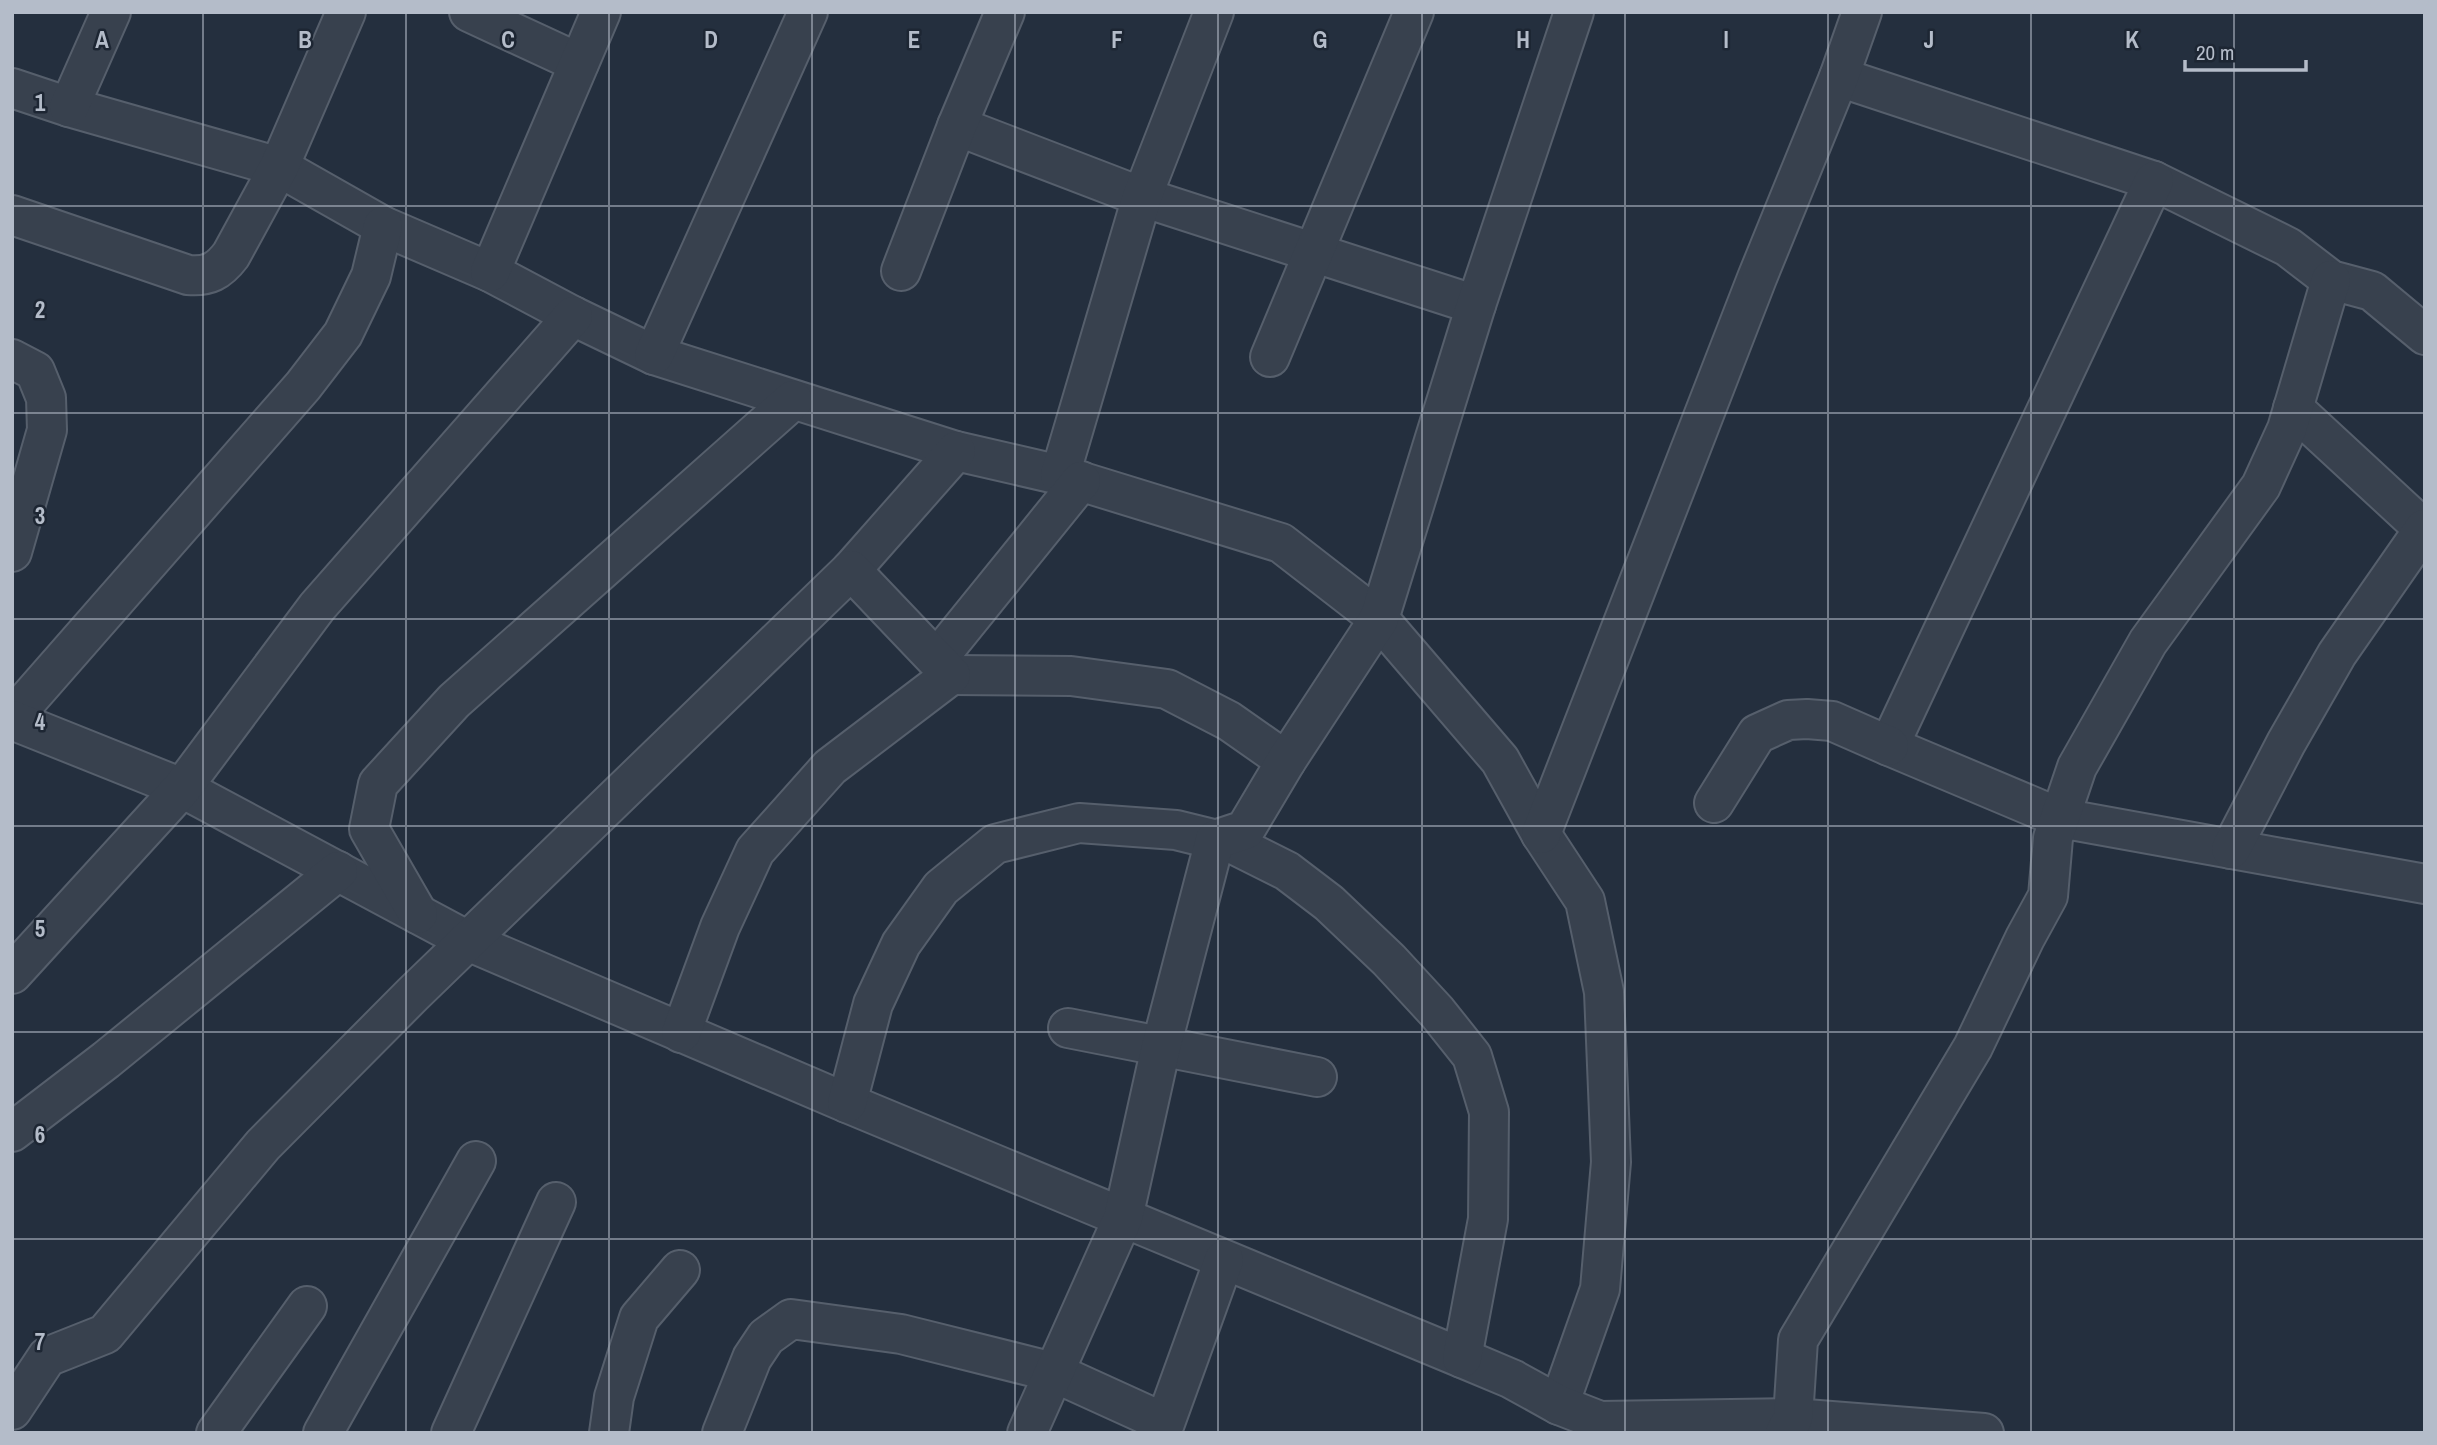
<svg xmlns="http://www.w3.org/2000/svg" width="2437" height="1445" viewBox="0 0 2437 1445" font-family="'Archivo Narrow',sans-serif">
<rect width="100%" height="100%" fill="#242f3e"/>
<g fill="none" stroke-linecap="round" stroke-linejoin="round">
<!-- minor casing -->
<g stroke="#565f6c" stroke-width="42">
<g id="minor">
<path d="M469 12 579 63"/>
<path d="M1839 77 2154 181 2288 247 2331 280 2372 291 2425 335"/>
<path d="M12 88 69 107 279 167 383 226 490 272 573 316 654 355 956 451 1060 475 1281 543 1379 619 1500 760 1541 834 1585 901 1604 992 1611 1162 1600 1289 1559 1405"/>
<path d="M69 107 111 12"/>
<path d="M957 126 1142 197 1476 305"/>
<path d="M2154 181 1889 746 2060 818 2425 884"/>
<path d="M12 215 188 275C208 277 219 271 231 255L279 167 346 12"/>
<path d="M901 271 957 126 1005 12"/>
<path d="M490 272 601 12"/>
<path d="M654 355 808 12"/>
<path d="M1270 357 1414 12"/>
<path d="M12 359 35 371 46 398 47 430 12 552"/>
<path d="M2293 408 2425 530"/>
<path d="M1060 475 1142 197 1214 12"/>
<path d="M851 570 956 451"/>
<path d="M937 659 1081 481"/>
<path d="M951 675 1071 676 1167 689 1229 721 1286 761"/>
<path d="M12 718 303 386 343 334 371 276 383 226"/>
<path d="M12 720 182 788 470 942 847 1103 1462 1358 1512 1379 1559 1405 1600 1421 1793 1418 1984 1433"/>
<path d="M1714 803 1757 734 1788 720 1807 719 1832 721 1889 746"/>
<path d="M1541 834 1757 278 1839 77 1862 12"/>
<path d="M2231 849 2286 743 2337 654 2424 529"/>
<path d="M418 914 369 829 378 784 454 701 793 400"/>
<path d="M12 974 182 788 317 607 573 316"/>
<path d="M1068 1028 1317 1077"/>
<path d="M847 1103 873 1004 901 944 941 888 995 844 1079 823 1176 830 1233 844 1287 871 1329 903 1389 960 1437 1012 1472 1056 1489 1112 1488 1219 1462 1358"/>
<path d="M12 1132 106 1060 338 871"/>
<path d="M12 1410 47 1357 105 1334 263 1145 413 994 851 570 951 675 830 767 755 851 720 927 681 1033"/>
<path d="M216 1433 307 1306"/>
<path d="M323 1433 476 1161"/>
<path d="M451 1433 556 1202"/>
<path d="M609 1433 614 1397 639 1318 680 1270"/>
<path d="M722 1433 752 1358 766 1337 791 1319 901 1334 1053 1372 1165 1423 1224 1260"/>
<path d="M1027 1433 1123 1218 1161 1047 1215 840 1245 830 1286 761 1379 619 1476 305 1574 12"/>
<path d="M1785 1433 1793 1418 1798 1340 1973 1047 2025 938 2048 896 2053 838 2077 767 2148 642 2261 486 2287 429 2331 280"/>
</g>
</g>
<!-- minor -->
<use href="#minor" stroke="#38414e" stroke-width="38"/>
</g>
<!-- grid -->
<path fill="none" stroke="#b4bcc9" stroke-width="2" stroke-opacity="0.55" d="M203 12V1433M406 12V1433M609 12V1433M812 12V1433M1015 12V1433M1218 12V1433M1422 12V1433M1625 12V1433M1828 12V1433M2031 12V1433M2234 12V1433M12 206H2425M12 413H2425M12 619H2425M12 826H2425M12 1032H2425M12 1239H2425"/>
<g font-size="23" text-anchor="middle" font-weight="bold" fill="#b4bcc9" stroke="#1d2633" stroke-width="5" stroke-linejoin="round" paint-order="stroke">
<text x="102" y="48">A</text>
<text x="305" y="48">B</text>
<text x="508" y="48">C</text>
<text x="711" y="48">D</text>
<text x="914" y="48">E</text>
<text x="1117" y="48">F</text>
<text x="1320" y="48">G</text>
<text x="1523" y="48">H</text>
<text x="1726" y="48">I</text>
<text x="1929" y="48">J</text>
<text x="2132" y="48">K</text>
<text x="40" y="111">1</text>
<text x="40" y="318">2</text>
<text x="40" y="524">3</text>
<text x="40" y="730">4</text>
<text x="40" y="937">5</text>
<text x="40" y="1143">6</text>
<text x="40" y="1350">7</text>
</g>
<!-- border -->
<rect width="2437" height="1445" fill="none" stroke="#b4bcc9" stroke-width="28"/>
<!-- scale -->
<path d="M2185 60v10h121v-10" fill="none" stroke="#b4bcc9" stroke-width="3.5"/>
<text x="2196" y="60" font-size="21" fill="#b4bcc9" stroke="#1d2633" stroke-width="5" paint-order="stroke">20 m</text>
</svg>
